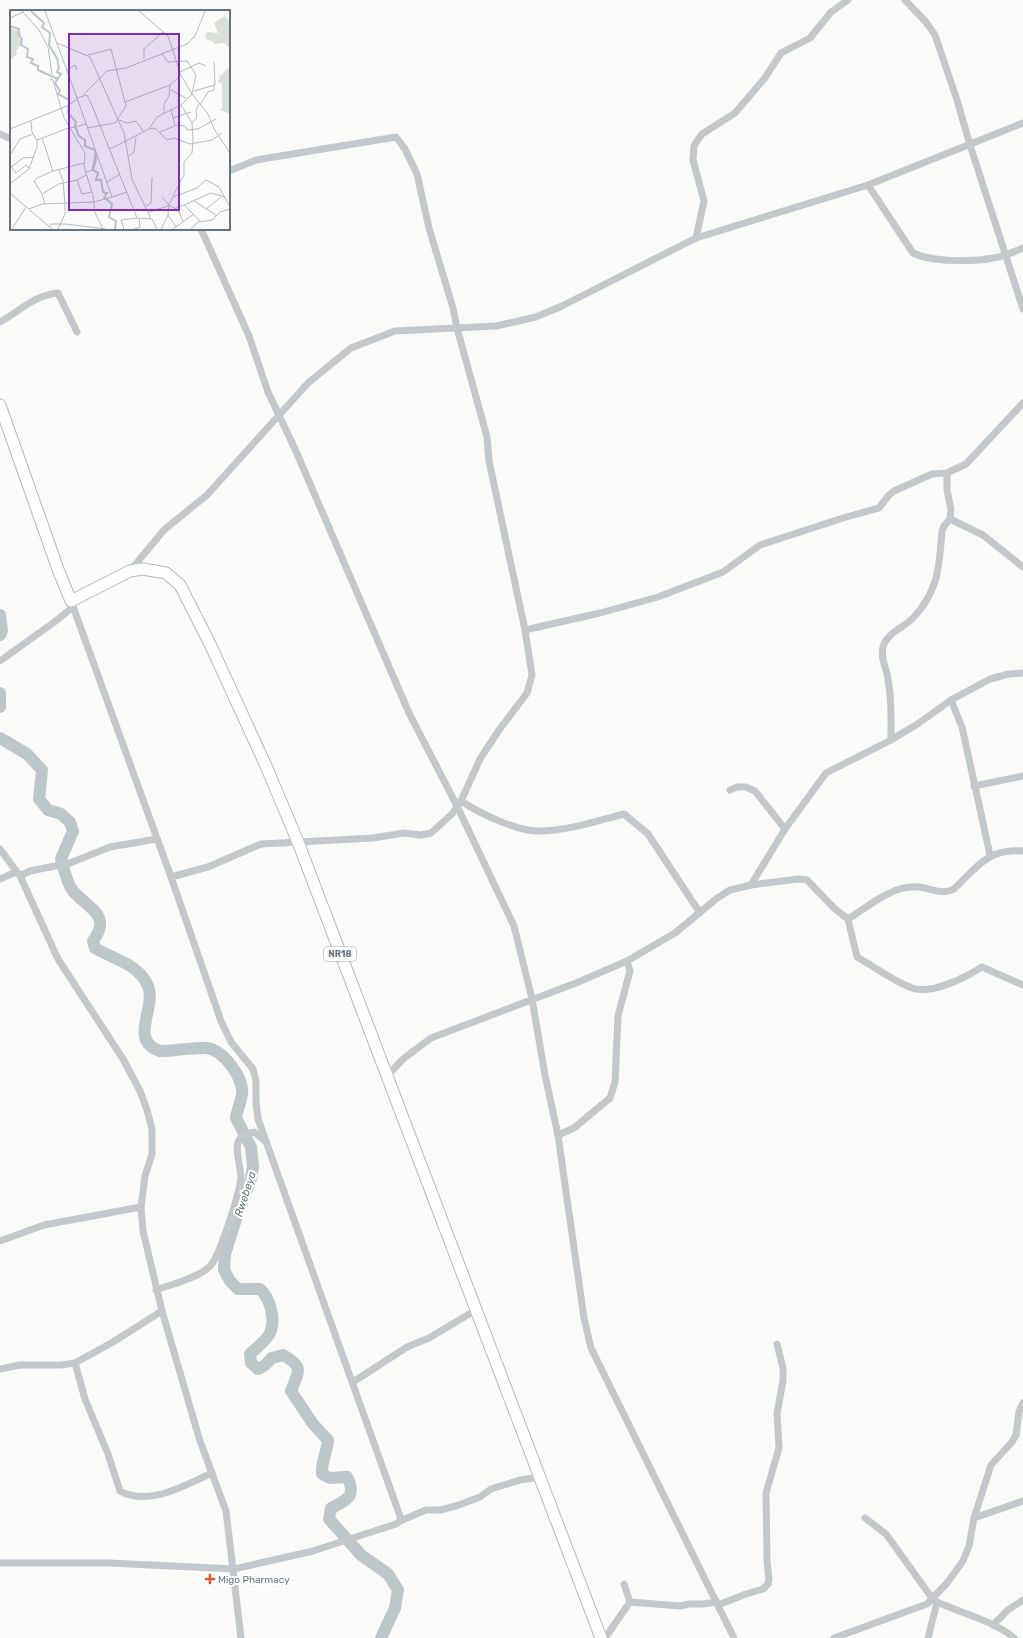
<svg xmlns="http://www.w3.org/2000/svg" width="1023" height="1638" viewBox="0 0 1023 1638" font-family="Rubik,sans-serif">
<rect width="100%" height="100%" fill="#fafaf8"/>
<g fill="none" stroke-linecap="round" stroke-linejoin="round">
<!-- river -->
<g stroke="#bbc7cb" stroke-width="12">
<path d="M0 615 2 631 0 635"/>
<path d="M0 693V707"/>
<path d="M0 738 27 754 42 770 39 799 48 810 61 814 70 822 73 831 61 859C64 869 67 884 73 891 89 909 112 915 93 941L95 948C113 959 139 964 148 986 157 1007 128 1041 160 1051 175 1051 191 1047 206 1048 223 1049 244 1078 242 1094 241 1102 237 1110 236 1118L251 1147 253 1166 251 1179 237 1216 225 1254 224 1270 230 1281 238 1289H260C270 1298 276 1320 270 1333 267 1340 256 1348 250 1354L251 1363 258 1369 264 1366 272 1358 283 1355C304 1367 299 1370 291 1391L313 1424 328 1440C327 1452 321 1462 322 1474L330 1478 347 1477C357 1496 347 1500 331 1508L329 1519 361 1555 388 1574 398 1590 395 1608 381 1638"/>
</g>
<!-- primary casing -->
<g stroke="#b5babe" stroke-width="13">
<path id="primary" d="M0 405 59 572 71 601 130 571 143 569 166 573 180 585 210 644 266 766 298 842 601 1638"/>
</g>
<!-- minor -->
<g stroke="#c3c8cc" stroke-width="7">
<path d="M905 0 926 22 935 35 957 100 970 145 1023 309"/>
<path d="M0 134 11 139"/>
<path d="M868 185 913 253C931 262 973 262 993 258 1004 257 1013 252 1023 248"/>
<path d="M201 229 249 336 268 392 295 449 409 713 457 806 514 926 532 999 545 1075 558 1135 584 1318 591 1348 734 1638"/>
<path d="M696 238 704 201 693 160 694 146 697 141 702 134 735 113 764 79 781 53 810 38 831 12 848 0"/>
<path d="M0 322C20 311 34 295 58 293L77 332"/>
<path d="M950 519 983 535 1023 567"/>
<path d="M130 571 164 530 207 495 308 383 351 348 395 331 496 326 536 317 562 306 696 238 868 185 1023 123"/>
<path d="M525 630 600 613 658 597 723 572 760 545 843 518 879 508 889 495 894 491 932 474 947 473"/>
<path d="M0 661 53 623 73 607"/>
<path d="M951 700 962 727 990 855"/>
<path d="M891 740C891 720 892 699 888 680 887 668 880 659 883 647 887 632 904 628 913 618 939 590 939 567 942 531L944 526 950 519 951 509 947 490V473L966 464 1023 403"/>
<path d="M974 786 1023 776"/>
<path d="M730 790 737 787H746L755 791 785 829"/>
<path d="M461 801C481 814 516 831 539 831 566 831 597 821 624 814L648 834 700 913"/>
<path d="M0 849 20 876 58 959 123 1059 140 1091 147 1110 152 1129V1154L145 1176 141 1207 143 1231 162 1311 200 1441 226 1511 241 1638"/>
<path d="M20 876 30 871 70 863 110 847 157 839"/>
<path d="M171 877 208 867 261 844 373 838 404 833 421 835 431 833 452 814 461 801 480 759 499 730 527 693 532 675 525 630 489 461 487 437 457 328 453 308 429 228 417 174 405 149 396 137 256 160 229 171"/>
<path d="M0 879 16 872"/>
<path d="M751 885 798 879 807 880 835 909 848 919 857 957C875 967 893 981 912 988 932 995 966 977 982 967L1023 985"/>
<path d="M848 919C869 906 892 885 918 887 931 888 941 896 954 889 977 867 988 848 1023 851"/>
<path d="M387 1076 403 1059 431 1038 576 983 627 961 675 933 716 899 730 890 751 885 785 829 826 773 891 740 919 723 951 700 990 679 1009 674 1023 673"/>
<path d="M558 1135 574 1128 610 1098 615 1082 618 1016 630 971 627 961"/>
<path d="M0 1241 44 1225 141 1207"/>
<path d="M156 1290C172 1284 201 1277 211 1265 220 1255 240 1191 241 1178 241 1168 234 1148 239 1140 242 1135 249 1133 254 1132L264 1140"/>
<path d="M75 1363 85 1399 108 1454 120 1491C149 1507 185 1485 212 1473"/>
<path d="M0 1369 20 1365H61L75 1363 113 1342 162 1311"/>
<path d="M353 1382 407 1347 429 1338 476 1310"/>
<path d="M865 1518 886 1534 932 1598 937 1602C959 1612 996 1622 1014 1638"/>
<path d="M974 1518 991 1465 1012 1442 1016 1435 1019 1412 1023 1403"/>
<path d="M400 1521 426 1510H440L456 1506 480 1497 491 1489 520 1480 540 1477"/>
<path d="M0 1563H109L234 1569 313 1551 396 1524 400 1521V1516L258 1119 256 1102V1081L253 1069 231 1042 221 1021 171 877 71 601"/>
<path d="M630 1602 680 1606 689 1604H703L717 1602"/>
<path d="M718 1605 746 1594 763 1589 768 1584 769 1579 767 1562 766 1493 779 1448 777 1413 783 1381V1368L777 1344"/>
<path d="M993 1625 1008 1610 1023 1600"/>
<path d="M605 1638 630 1602 624 1584"/>
<path d="M834 1638 927 1604 947 1583 963 1561 969 1546 974 1518 1023 1501"/>
<path d="M928 1638 937 1602"/>
</g>
<!-- primary -->
<use href="#primary" stroke="#fff" stroke-width="11"/>
</g>
<!-- markers -->
<path fill="#e4572e" stroke="#fff" stroke-width="1.5" d="M208 1573h4v4h4v4h-4v4h-4v-4h-4v-4h4z"/>
<g text-anchor="middle" stroke-width="4" stroke-linejoin="round" paint-order="stroke">
<!-- shield labels -->
<rect fill="#fff" stroke="#939fa8" stroke-width="1" x="324" y="947" width="32" height="14" rx="3"/>
<g font-size="9" font-weight="bold" fill="#657683">
<text x="340" y="957">NR18</text>
</g>
<!-- poi labels -->
<g font-size="10" fill="#657683" stroke="#fff" text-anchor="start">
<text x="218" y="1583">Migo Pharmacy</text>
</g>
<!-- water labels -->
<g font-size="11" font-style="italic" fill="#60757c" stroke="#fff">
<text transform="translate(245 1194) rotate(-72)" y="4">Rwebeya</text>
</g>
</g>
<!-- overview -->
<g transform="translate(10 10)">
<rect width="220" height="220" fill="#fafaf8"/>
<path d="M215 6 220 12V39L214 33 204 34 203 31 197 30 195 25 197 22 208 23 204 13ZM0 18 11 22V34L6 41 7 44 0 50ZM220 57V103H218L210 100 212 98V74L208 72 210 66Z" fill="#dadfd7"/>
<path fill="none" stroke="#bbc7cb" stroke-width="2" d="M21 1 34 13 32 17 40 23 39 35 47 48 49 58 47 62 51 64 45 73 50 81 48 84 59 90 58 103 66 112 65 116 69 126 75 130V136L85 140 86 149 83 160 88 163 86 170H91L93 182 97 183 94 187 102 194 99 207 106 211 105 219M0 16 9 19 8 24 12 29 11 35 18 39 17 47 23 49 21 53 28 56V60L48 69"/>
<path fill="none" stroke="#b5bdc2" stroke-width="1" d="M12 1 29 20 38 37 42 64M35 1 67 88 77 85 81 93 127 208 142 209 147 219M0 8 13 2M47 33 80 47 114 123 122 169 141 209M152 44 158 52 177 51 186 65 182 84 198 104 204 119 220 143M134 49V39L153 22M57 60 65 55 67 60M170 62 189 53 196 56M40 69 43 70 54 108 75 143 74 156 83 186 85 203 93 219M161 80 176 88M184 81 205 75 204 52M73 85 97 61 116 58 177 34 185 26 195 1M115 92 160 75M190 95 198 82 204 80V75M161 99 165 116M154 103V94L159 86 160 75 171 65M163 108 181 102M21 110 22 122 27 130 61 117M109 110 117 113 126 111 134 122M182 113 187 107 186 101 189 94M61 118 76 114M77 118 105 113 116 96 101 39 78 45M0 119 57 96 67 89M140 119 145 118 157 130 164 128 180 134 202 130 212 123M150 122 167 115 175 116 177 120 188 119 206 109M32 128 43 161M100 139 139 119 147 107 171 95 182 84 171 65 158 26 129 1M0 145 10 129 23 124M119 146 124 142 126 127M0 155 6 163 16 155 19 158M0 158 13 148 24 147M76 162 82 160 85 146H87M67 170 72 184 82 182M97 172 110 164M0 174 19 159 27 137V130M0 183 42 219M32 184 24 171 27 168 43 161 74 153M163 186 174 165V152L182 143 183 131 182 113 171 95M102 187 117 182M152 187 159 195 168 200 173 211M183 190 207 206M35 194 32 184 49 174 67 170 76 165M174 195 201 183 215 187M136 196 141 193 142 168M159 196 158 205 166 217M166 198 174 195 190 211M19 199 32 194 84 192 102 187 67 88M196 199 211 187M139 202 158 196 163 187 187 178 196 170 209 177 220 197M39 217 41 214H55L96 219M2 219 16 197M48 219 55 204V194L53 171 49 160M114 219 111 210 127 208M124 219 130 217 129 208M151 219 158 205M163 219 184 204M181 219 188 212 202 210 210 202 220 199"/>
<path fill="#7b2cbf" fill-opacity="0.15" stroke="#7b2cbf" stroke-width="2" d="M59 24H169V200H59Z"/>
<rect width="220" height="220" fill="none" stroke="#657683" stroke-width="2"/>
</g>
</svg>
